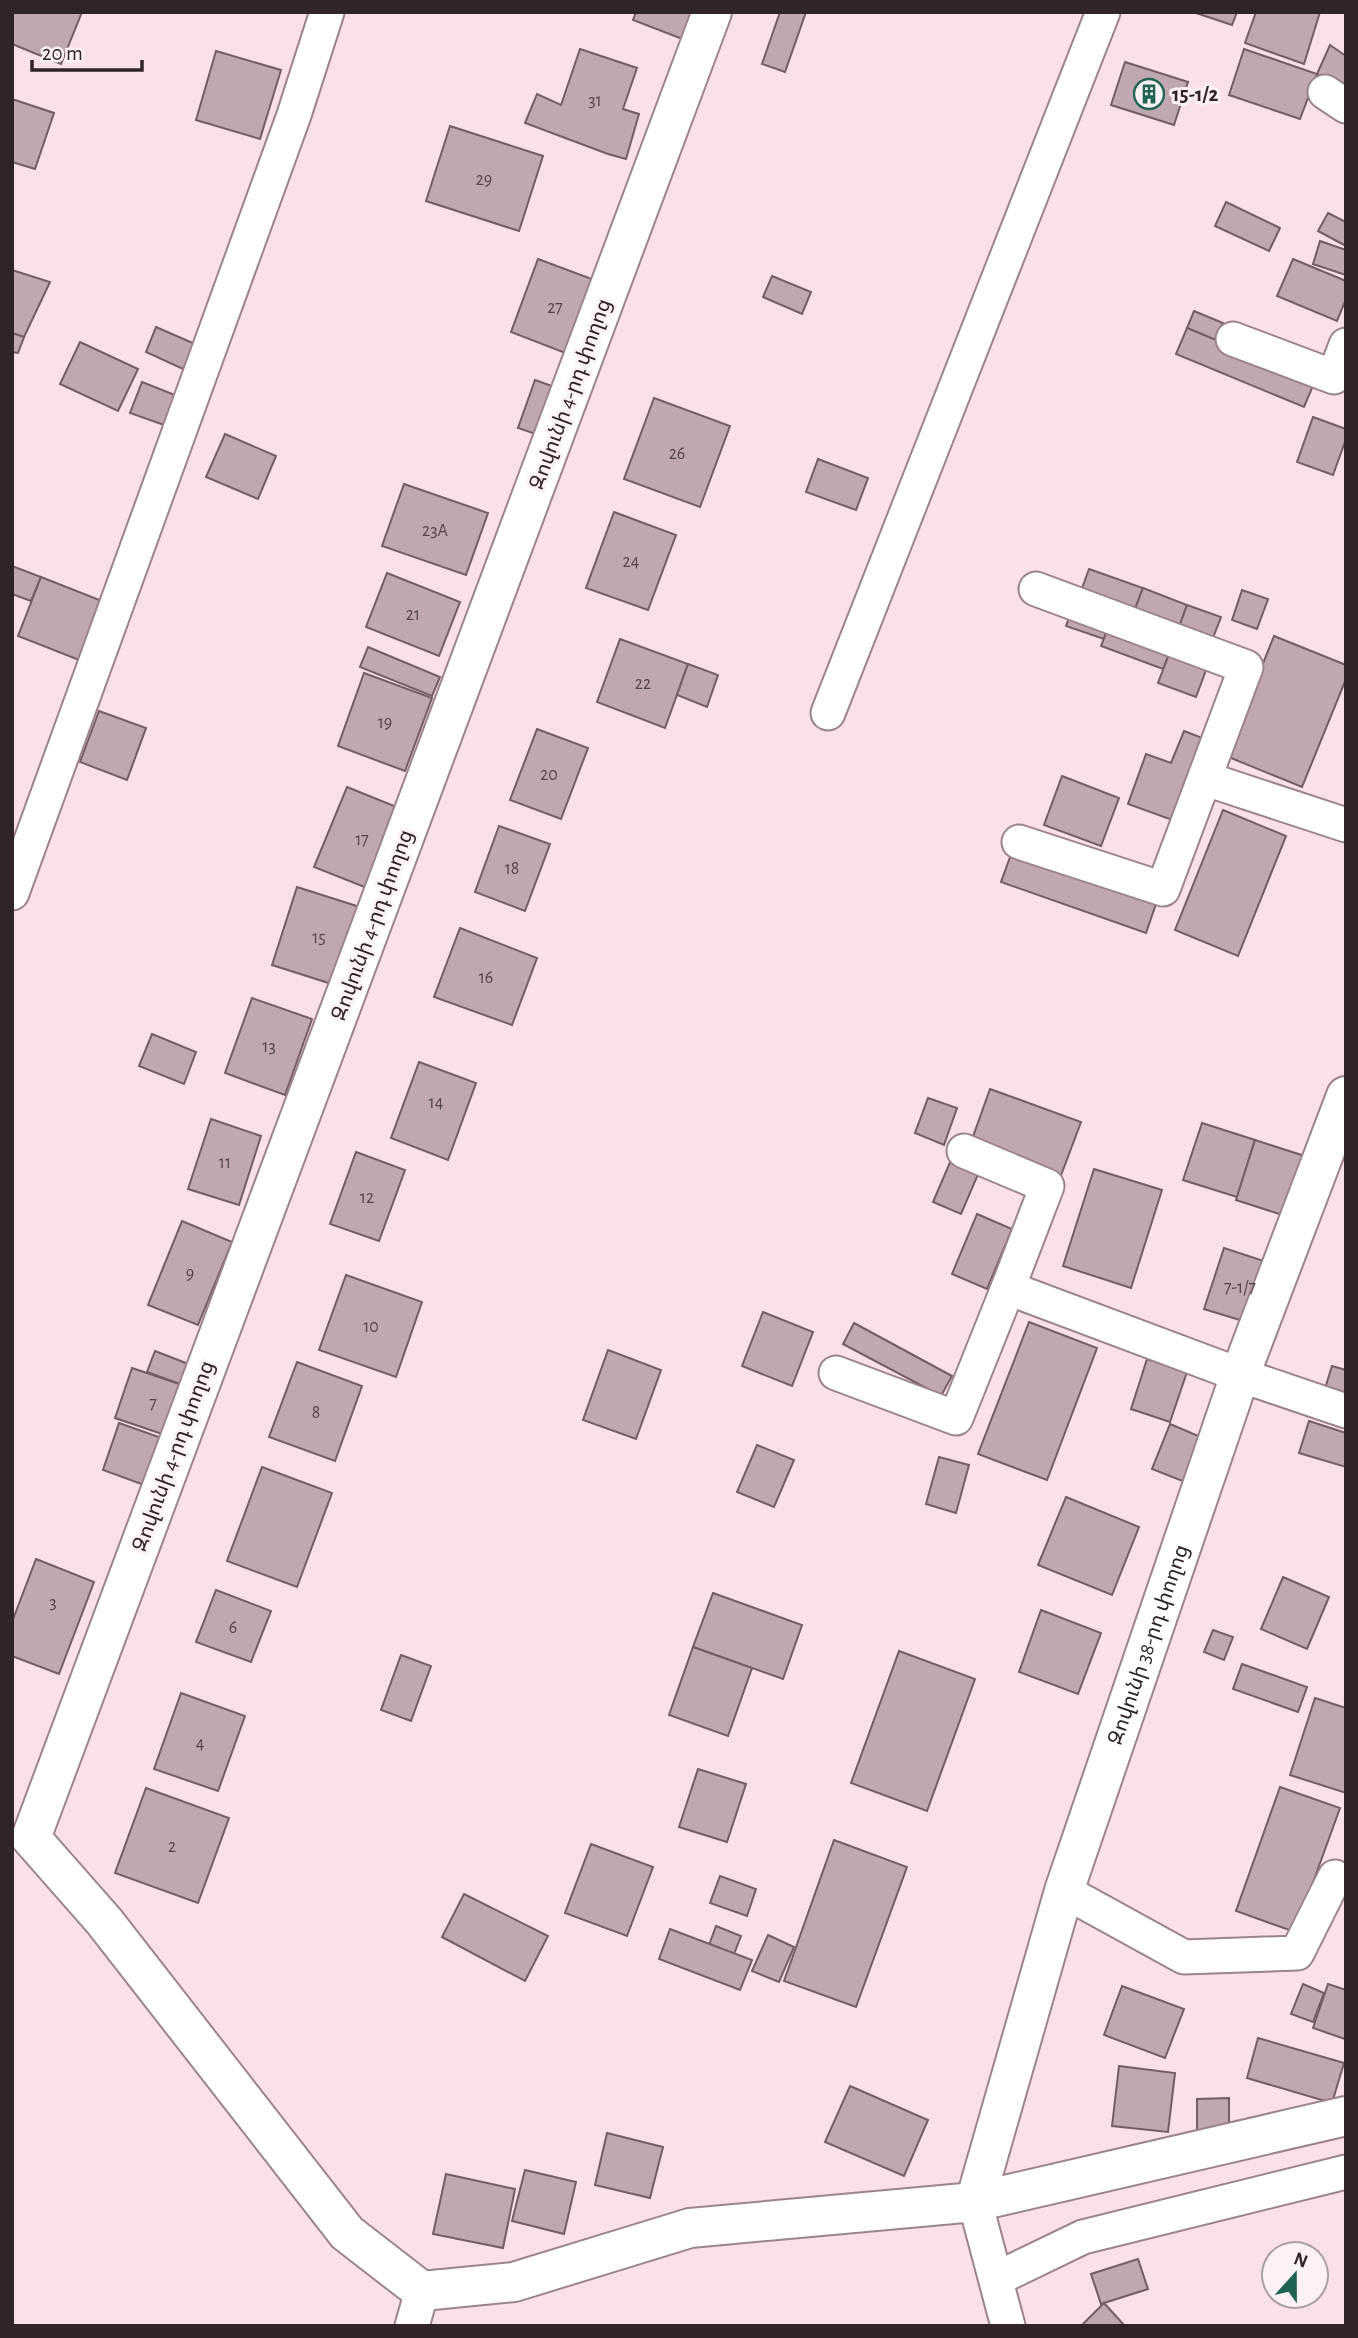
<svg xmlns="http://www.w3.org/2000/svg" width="1358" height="2338" viewBox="0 0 1358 2338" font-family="'Alegreya Sans','Noto Sans Armenian',sans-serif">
<rect width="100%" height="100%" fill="#fae0e8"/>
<!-- building -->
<g fill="#c0a8b0" stroke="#745e66" stroke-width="2">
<path d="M12 12H82L61 64 12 44Z"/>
<path d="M636 12H701L690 42 633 20Z"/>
<path d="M780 12H806L785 72 762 64Z"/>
<path d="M1193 12H1237L1232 25Z"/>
<path d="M1256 12H1320L1304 64 1245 43Z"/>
<path d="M1330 45 1346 56V92L1317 74Z"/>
<path d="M580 49 637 68 623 109 639 114 626 159 608 154 525 123 537 94 561 105Z"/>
<path d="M1244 49 1317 74 1300 119 1229 95Z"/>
<path d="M216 51 281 70 260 139 196 120Z"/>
<path d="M1125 62 1188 82 1174 125 1111 105Z"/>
<path d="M12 99 54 113 35 169 12 162Z"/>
<path d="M450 126 543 156 519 231 426 201Z"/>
<path d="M1226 202 1280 228 1269 251 1215 226Z"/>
<path d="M1328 213 1346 222V246L1318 231Z"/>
<path d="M1320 241 1346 250V275L1313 264Z"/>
<path d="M538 259 600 282 573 356 511 332Z"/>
<path d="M1293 259 1346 281V299L1337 321 1277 296Z"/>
<path d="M12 270 50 282 24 337 12 333Z"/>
<path d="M772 276 811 292 802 314 763 297Z"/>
<path d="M1194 311 1223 323 1215 340 1187 328Z"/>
<path d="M156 327 195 344 183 369 146 352Z"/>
<path d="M1187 328 1315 381 1304 407 1176 354Z"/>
<path d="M12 333 24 337 18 353 12 352Z"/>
<path d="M80 342 138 369 118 411 60 384Z"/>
<path d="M535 380 566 391 550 439 518 428Z"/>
<path d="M142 382 175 395 164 425 130 413Z"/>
<path d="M654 398 730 426 700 507 624 479Z"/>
<path d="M1313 417 1346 429V439L1333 475 1297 462Z"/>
<path d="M225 434 276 456 258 499 206 477Z"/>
<path d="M818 459 868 478 856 510 806 492Z"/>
<path d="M404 484 488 513 466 575 382 546Z"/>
<path d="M614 512 676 535 648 610 586 588Z"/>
<path d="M12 566 41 577 31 601 12 594Z"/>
<path d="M1089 569 1143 588 1133 614 1080 594Z"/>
<path d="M387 573 460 602 439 656 366 627Z"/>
<path d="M41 577 102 601 79 660 18 636Z"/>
<path d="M1143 588 1187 605 1178 630 1133 614Z"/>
<path d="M1242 590 1268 599 1257 629 1232 620Z"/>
<path d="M1187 605 1221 617 1211 643 1178 630Z"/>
<path d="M1071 612 1109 626 1104 639 1066 626Z"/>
<path d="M1109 626 1171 649 1163 669 1101 646Z"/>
<path d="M1274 636 1346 665V679L1302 787 1226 756Z"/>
<path d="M620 639 688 664 665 728 597 702Z"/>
<path d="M368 647 440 677 432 696 360 667Z"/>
<path d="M1171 649 1209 662 1196 697 1158 683Z"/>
<path d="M688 664 718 675 707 707 677 695Z"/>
<path d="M364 673 432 698 405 771 338 746Z"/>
<path d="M99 711 146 728 127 780 80 762Z"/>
<path d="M537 729 588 748 561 819 510 800Z"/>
<path d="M1184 731 1205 739 1175 821 1128 804 1146 754 1171 763Z"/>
<path d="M1062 776 1119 798 1101 846 1044 825Z"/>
<path d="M347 787 409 812 377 892 314 867Z"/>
<path d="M1223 810 1286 836 1238 956 1175 930Z"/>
<path d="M499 826 550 844 525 911 475 892Z"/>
<path d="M1013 849 1157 901 1146 933 1001 882Z"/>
<path d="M297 887 366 909 341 987 272 965Z"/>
<path d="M460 928 537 958 512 1025 434 997Z"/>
<path d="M252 998 312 1019 285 1095 225 1073Z"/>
<path d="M152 1034 196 1052 184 1084 139 1066Z"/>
<path d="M419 1062 476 1083 448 1160 391 1138Z"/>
<path d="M990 1089 1081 1122 1060 1178 970 1145Z"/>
<path d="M928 1098 957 1108 944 1145 915 1133Z"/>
<path d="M211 1119 261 1136 239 1205 188 1189Z"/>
<path d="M1202 1123 1255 1140 1237 1197 1183 1180Z"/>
<path d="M1255 1140 1314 1159 1295 1219 1236 1200Z"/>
<path d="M356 1152 405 1170 379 1241 330 1224Z"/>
<path d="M951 1160 979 1172 961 1214 933 1202Z"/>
<path d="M1094 1169 1162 1190 1131 1288 1063 1266Z"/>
<path d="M977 1214 1012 1229 987 1289 952 1274Z"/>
<path d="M182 1221 232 1242 198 1325 148 1305Z"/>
<path d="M1224 1248 1276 1265 1256 1325 1204 1309Z"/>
<path d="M346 1275 422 1302 396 1377 319 1350Z"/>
<path d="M763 1312 813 1332 792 1386 742 1366Z"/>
<path d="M1029 1322 1097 1348 1047 1480 978 1454Z"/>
<path d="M854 1323 952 1376 941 1396 843 1344Z"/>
<path d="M608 1350 661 1370 636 1439 583 1420Z"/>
<path d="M155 1351 199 1368 191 1388 147 1372Z"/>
<path d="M1147 1359 1187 1372 1170 1422 1131 1409Z"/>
<path d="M297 1362 362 1386 335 1461 269 1437Z"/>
<path d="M1332 1366 1346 1370V1402L1323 1395Z"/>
<path d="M132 1368 191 1388 174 1438 115 1418Z"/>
<path d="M1309 1421 1346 1433V1467L1299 1453Z"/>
<path d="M119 1423 173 1442 155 1489 103 1470Z"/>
<path d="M1170 1424 1208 1440 1190 1484 1152 1469Z"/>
<path d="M757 1445 794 1460 774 1507 737 1492Z"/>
<path d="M939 1457 969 1465 956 1513 926 1504Z"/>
<path d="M262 1467 332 1493 297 1587 227 1561Z"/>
<path d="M1066 1497 1139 1527 1112 1595 1038 1565Z"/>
<path d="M36 1559 94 1582 59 1674 12 1656V1622Z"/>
<path d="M1283 1577 1329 1597 1307 1649 1261 1629Z"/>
<path d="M216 1590 271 1611 251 1662 196 1642Z"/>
<path d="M713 1593 802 1625 783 1679 693 1647Z"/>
<path d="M1041 1610 1101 1633 1078 1694 1019 1672Z"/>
<path d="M1213 1630 1233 1637 1224 1660 1204 1652Z"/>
<path d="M693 1647 752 1668 728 1736 669 1715Z"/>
<path d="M899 1651 975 1679 927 1811 851 1783Z"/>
<path d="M401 1655 431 1666 411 1721 381 1710Z"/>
<path d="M1242 1664 1307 1687 1298 1712 1233 1689Z"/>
<path d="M181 1693 245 1716 218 1791 154 1769Z"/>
<path d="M1315 1698 1346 1708V1793L1290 1775Z"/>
<path d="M698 1769 746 1784 727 1842 679 1827Z"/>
<path d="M1280 1787 1340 1808 1295 1932 1236 1911Z"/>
<path d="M146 1788 229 1818 198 1903 115 1873Z"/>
<path d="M834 1840 907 1867 856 2007 784 1981Z"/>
<path d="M591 1844 653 1867 627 1936 565 1913Z"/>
<path d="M720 1876 756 1889 747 1916 710 1903Z"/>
<path d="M464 1894 548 1936 525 1981 442 1937Z"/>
<path d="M716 1926 741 1936 734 1954 709 1945Z"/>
<path d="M670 1929 752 1960 740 1990 659 1959Z"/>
<path d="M768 1935 794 1947 779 1982 752 1971Z"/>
<path d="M1303 1984 1324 1993 1313 2022 1291 2014Z"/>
<path d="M1328 1984 1346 1990 1345 2039 1313 2028Z"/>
<path d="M1122 1986 1184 2009 1165 2058 1104 2035Z"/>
<path d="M1258 2038 1344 2063 1332 2103 1247 2078Z"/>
<path d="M1119 2066 1175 2073 1168 2132 1112 2126Z"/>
<path d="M850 2086 928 2120 904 2176 825 2142Z"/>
<path d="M1229 2098V2135L1197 2136V2099Z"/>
<path d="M607 2133 663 2147 650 2198 595 2185Z"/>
<path d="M525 2170 576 2182 564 2234 512 2221Z"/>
<path d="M446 2174 515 2189 503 2248 433 2234Z"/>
<path d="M1138 2259 1148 2289 1101 2304 1091 2274Z"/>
<path d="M1104 2303 1125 2326H1081Z"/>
</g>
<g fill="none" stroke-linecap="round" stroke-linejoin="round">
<!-- minor casing -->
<g stroke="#9c848c" stroke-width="37">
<g id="minor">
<path d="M1325 92 1346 106"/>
<path d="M1233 339 1334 377 1346 345"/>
<path d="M828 713 1103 12"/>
<path d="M1206 779 1346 825"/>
<path d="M1019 842 1163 889 1246 667 1036 589"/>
<path d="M12 893 294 115 327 12"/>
<path d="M964 1151 1047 1186 1008 1288 1240 1375 1346 1411"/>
<path d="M836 1373 956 1418 1008 1288"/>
<path d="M1064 1891 1184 1957 1297 1953 1335 1877"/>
<path d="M975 2202 1008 2326"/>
<path d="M996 2279 1083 2237 1346 2172"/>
<path d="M412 2326 422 2291"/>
</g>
</g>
<!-- tertiary casing -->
<g stroke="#9c848c" stroke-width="42">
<g id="tertiary">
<path d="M712 12 31 1838 104 1921 347 2233 422 2291 514 2282 690 2228 975 2202 1346 2116"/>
<path id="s1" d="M975 2202 1064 1891 1240 1375 1346 1096"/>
</g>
</g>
<!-- minor -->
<use href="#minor" stroke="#fff" stroke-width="33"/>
<!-- tertiary -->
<use href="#tertiary" stroke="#fff" stroke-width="38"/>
</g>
<!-- icons -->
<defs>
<g id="building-ring" transform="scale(1.575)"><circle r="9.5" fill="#fcf2f5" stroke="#1f6354" stroke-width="1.5"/><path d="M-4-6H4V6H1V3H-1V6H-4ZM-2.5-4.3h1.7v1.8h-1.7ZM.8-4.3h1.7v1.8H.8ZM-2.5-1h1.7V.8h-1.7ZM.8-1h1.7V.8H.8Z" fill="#1f6354"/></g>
</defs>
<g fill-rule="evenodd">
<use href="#building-ring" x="1149" y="94"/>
</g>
<g text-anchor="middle" stroke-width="6" stroke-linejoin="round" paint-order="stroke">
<!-- number labels -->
<g font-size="18" fill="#53464a">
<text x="595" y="106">31</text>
<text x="484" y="185">29</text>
<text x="555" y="313">27</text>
<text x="677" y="459">26</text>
<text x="435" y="536">23A</text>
<text x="631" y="567">24</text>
<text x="413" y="620">21</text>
<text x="643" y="689">22</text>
<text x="385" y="728">19</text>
<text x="549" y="780">20</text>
<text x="362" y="845">17</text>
<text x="512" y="874">18</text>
<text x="319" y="943">15</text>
<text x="486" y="983">16</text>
<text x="269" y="1052">13</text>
<text x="436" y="1108">14</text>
<text x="225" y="1168">11</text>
<text x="367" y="1203">12</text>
<text x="190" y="1279">9</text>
<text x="1240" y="1293">7-1/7</text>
<text x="371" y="1332">10</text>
<text x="153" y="1409">7</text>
<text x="316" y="1418">8</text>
<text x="53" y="1608">3</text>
<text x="233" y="1633">6</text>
<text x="200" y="1749">4</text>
<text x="172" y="1852">2</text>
</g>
<!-- poi labels -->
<g font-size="21" font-weight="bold" fill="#2f2528" stroke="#fcf2f5" text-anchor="start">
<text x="1172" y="101">15-1/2</text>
</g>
<!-- street labels -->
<g font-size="21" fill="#2f2528" stroke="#fcf2f5">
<text transform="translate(570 394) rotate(-70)" y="7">Զովունի 4-րդ փողոց</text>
<text transform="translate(372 925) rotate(-70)" y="7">Զովունի 4-րդ փողոց</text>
<text transform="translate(173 1456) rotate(-70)" y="7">Զովունի 4-րդ փողոց</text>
<text dy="7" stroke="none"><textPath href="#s1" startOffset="584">Զովունի 38-րդ փողոց</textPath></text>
</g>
</g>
<!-- border -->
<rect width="1358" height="2338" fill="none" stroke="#2f2528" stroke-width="28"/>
<!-- north arrow -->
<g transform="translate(1295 2275) rotate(21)"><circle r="33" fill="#fcf2f5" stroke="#aaa0a3" stroke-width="2"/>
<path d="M0-5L12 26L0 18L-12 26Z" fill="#1f6354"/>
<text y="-10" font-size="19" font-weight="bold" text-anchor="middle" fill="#2f2528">N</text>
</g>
<!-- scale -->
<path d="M32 60v10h110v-10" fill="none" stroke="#2f2528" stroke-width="3.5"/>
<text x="42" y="60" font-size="21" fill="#2f2528" stroke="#fcf2f5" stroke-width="5" paint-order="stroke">20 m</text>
</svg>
